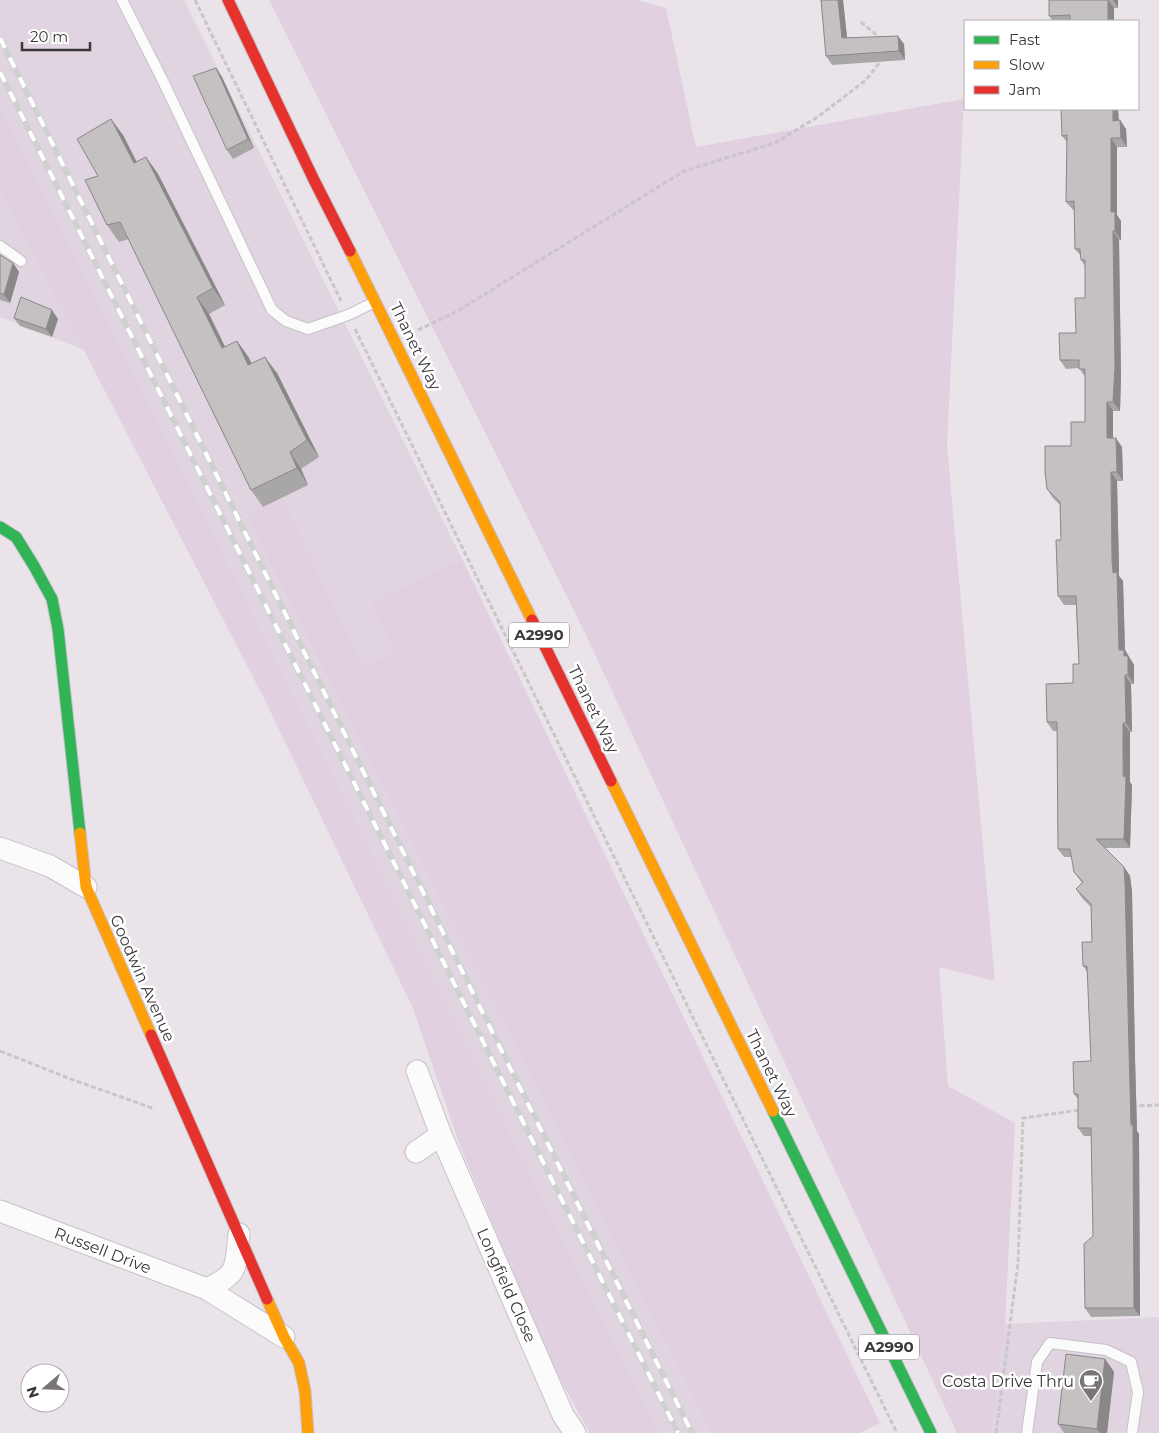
<svg xmlns="http://www.w3.org/2000/svg" width="1159" height="1433" viewBox="0 0 1159 1433" font-family="Montserrat,sans-serif">
<rect width="100%" height="100%" fill="#eae4ea"/>
<!-- built -->
<g fill="#dfd4df">
<path d="M0 0H184L462 559 370 602 394 654 362 664 283 497 247 516 775 1433H590L555 1370 462 1151 413 1008 264 698 84 350 0 317Z"/>
<path d="M1159 1317V1433H992L1005 1324Z"/>
</g>
<!-- green -->
<g fill="#e0d0e0">
<path d="M269 0H637L666 8 696 147 964 99 947 445 995 981 939 967 948 1086 1015 1123 1005 1324 992 1433H957L585 633Z"/>
<path d="M0 107 659 1433H590L555 1370 462 1151 413 1008 264 698 0 188Z"/>
<path d="M283 497 362 664 394 654 370 602 462 559 880 1423 860 1433H712L247 516Z"/>
</g>
<g fill="none" stroke-linecap="round" stroke-linejoin="round">
<!-- lane casing -->
<g stroke="#c6c2c6" stroke-width="12">
<g id="lane">
<path d="M122 0 163 81 272 310 286 321 308 329 348 315 375 302"/>
<path d="M0 246 21 261"/>
<path d="M1027 1433 1037 1362 1050 1343 1106 1350 1131 1362 1138 1392 1132 1433"/>
</g>
</g>
<!-- street casing -->
<g stroke="#c6c2c6" stroke-width="23">
<g id="street">
<path d="M0 848 50 866 86 887"/>
<path d="M417 1071 441 1135 563 1415 575 1433"/>
<path d="M416 1152 441 1135"/>
<path d="M0 1211 207 1289 284 1337"/>
<path d="M207 1289C240 1273 235 1268 239 1234"/>
</g>
</g>
<!-- fast casing -->
<g stroke="#c6c2c6" stroke-width="13">
<g id="fast">
<path d="M0 527 16 537 34 566 52 599 58 629 80 833"/>
<path d="M773 1111 931 1433"/>
</g>
</g>
<!-- slow casing -->
<g stroke="#c6c2c6" stroke-width="13">
<g id="slow">
<path d="M350 251 532 620"/>
<path d="M611 781 773 1111"/>
<path d="M80 833 86 887 151 1035"/>
<path d="M267 1299 284 1337 299 1363 305 1391 308 1433"/>
</g>
</g>
<!-- jam casing -->
<g stroke="#c6c2c6" stroke-width="13">
<g id="jam">
<path d="M228 0 314 180 350 251"/>
<path d="M532 620 611 781"/>
<path d="M151 1035 267 1299"/>
</g>
</g>
<!-- path -->
<g stroke="#c8c6c8" stroke-width="3" stroke-dasharray="5 2.5" stroke-linecap="butt">
<path d="M195 0 341 301"/>
<path d="M861 22 881 39"/>
<path d="M355 329 897 1433"/>
<path d="M418 330 456 312 684 171 775 143 819 116 866 80 883 58"/>
<path d="M0 1051 68 1078 155 1109"/>
<path d="M1132 1106 1159 1105"/>
<path d="M996 1433 1018 1263 1023 1118 1081 1110"/>
</g>
<!-- lane -->
<use href="#lane" stroke="#fcfbfc" stroke-width="10"/>
<!-- street -->
<use href="#street" stroke="#fcfbfc" stroke-width="21"/>
<!-- fast -->
<use href="#fast" stroke="#30b455" stroke-width="11"/>
<!-- slow -->
<use href="#slow" stroke="#ff9f0a" stroke-width="11"/>
<!-- jam -->
<use href="#jam" stroke="#e5322d" stroke-width="11"/>
<!-- rail casing -->
<g stroke="#d0d0d0" stroke-width="5.5">
<g id="rail">
<path d="M0 38C231 503 460 969 692 1433"/>
<path d="M0 72 678 1433"/>
</g>
</g>
<!-- rail -->
<use href="#rail" stroke="#fff" stroke-width="4" stroke-dasharray="11" stroke-linecap="butt"/>
</g>
<!-- wall -->
<g fill="#a9a6a7">
<path d="M821 0H843L847 38 904 44 905 60 832 65 826 56Z"/>
<path d="M1049 0H1118V8H1114V21H1053L1049 16Z"/>
<path d="M216 68 222 77 254 148 233 159 227 150Z"/>
<path d="M1061 109H1118L1119 120H1120L1126 129 1127 147H1117V215L1121 221V240H1119L1121 376 1120 411H1113V438L1122 447 1123 481H1117L1119 569V576L1123 581 1125 650 1134 665V684H1131L1132 732H1130V782L1132 785 1130 848H1105L1124 867 1130 876 1132 892 1135 1058 1137 1131 1139 1134 1140 1316 1091 1317 1085 1308 1093 1236 1091 1136H1084L1078 1128V1099L1074 1094 1091 1061 1088 973 1083 966 1092 942 1091 907 1082 898 1076 889 1082 883 1074 872 1072 857H1064L1058 849 1057 731H1053L1047 722 1073 683 1079 664 1076 605H1064L1058 596 1061 540 1060 505 1053 498 1047 489 1071 446 1085 422V377L1079 368 1066 369 1060 360 1076 333 1085 298V266L1081 260V256L1075 249 1074 210H1073L1066 202 1067 142 1062 136Z"/>
<path d="M123 135 136 162 146 157 158 174 225 305 209 314 225 347 237 341 249 358 251 363 277 373 319 457 301 469 308 485 263 507 251 490 129 239 119 242 107 225 98 176Z"/>
<path d="M0 255 13 263 19 272 10 303 0 300Z"/>
<path d="M14 318 58 319 52 337 20 326Z"/>
<path d="M1105 1359 1114 1372 1107 1433H1064L1058 1424Z"/>
</g>
<!-- shaded-wall -->
<g fill="#8a8788">
<path d="M838 0H843L848 46 842 38Z"/>
<path d="M1108 0 1114 8V21H1108Z"/>
<path d="M1113 0H1118V8Z"/>
<path d="M898 36 904 44 905 60 899 51Z"/>
<path d="M216 68 222 77 254 148 248 139Z"/>
<path d="M1113 109H1118L1119 129 1113 121Z"/>
<path d="M111 119 123 135 146 180 134 163Z"/>
<path d="M1120 120 1126 129 1127 147 1121 138Z"/>
<path d="M1111 138 1117 147V215L1121 221V240L1115 231 1111 212Z"/>
<path d="M146 157 158 174 225 305 213 288Z"/>
<path d="M1113 231 1119 240 1121 376 1120 411 1113 402Z"/>
<path d="M13 263 19 272 10 303 4 295Z"/>
<path d="M197 297 209 314 234 365 222 348Z"/>
<path d="M52 310 58 319 52 337 46 329Z"/>
<path d="M237 341 249 358 260 382 248 365Z"/>
<path d="M265 357 277 373 319 457 307 440Z"/>
<path d="M1107 402 1113 411V447L1107 438Z"/>
<path d="M1116 438 1122 447 1123 481 1117 472Z"/>
<path d="M290 452 301 469 308 485 297 468Z"/>
<path d="M1111 472 1117 481 1119 569V576L1123 581 1125 650 1134 665V684L1128 675 1119 650 1112 560Z"/>
<path d="M1125 675 1131 684 1132 732 1126 723Z"/>
<path d="M1123 723 1130 732V782L1132 785 1130 848 1124 839Z"/>
<path d="M1124 867 1130 876 1132 892 1135 1058 1137 1131 1139 1134 1140 1316 1134 1308 1131 1125Z"/>
<path d="M1105 1359 1114 1372 1107 1433H1100L1097 1429Z"/>
</g>
<!-- building -->
<g fill="#c5c1c2" stroke="#8a8788">
<path d="M821 0H838L842 38 898 36 899 51 826 56Z"/>
<path d="M1049 0H1108V21H1070V15L1049 16Z"/>
<path d="M216 68 248 139 227 150 193 76Z"/>
<path d="M1061 109H1113V121L1120 120 1121 138H1111V212H1115V231H1113L1115 368 1113 402H1107V438H1116L1117 472H1111L1112 560 1113 573 1117 572 1119 650H1124V656H1128V675H1125L1126 723H1123V776L1126 777 1124 839H1096L1124 867 1125 883 1129 1050 1131 1125H1133L1134 1308H1085L1084 1244 1093 1236 1091 1128H1078V1094H1074L1073 1062 1091 1061 1087 966H1083L1082 942H1092L1091 904 1076 889 1083 882 1074 872 1070 849H1058L1057 722H1047L1046 684 1073 683V664H1079L1076 596H1058L1056 540H1061L1060 502 1047 489 1045 472V446H1071V422H1085V369H1079V360H1060L1059 333H1076L1075 298H1085V260H1081L1080 249H1075L1074 201 1066 202 1067 135 1062 136Z"/>
<path d="M111 119 134 163 146 157 213 288 197 297 222 348 237 341 248 365 265 357 307 440 290 452 297 468 251 490 120 222 107 225 85 180 98 176 77 139Z"/>
<path d="M0 255 13 263 4 295 0 293Z"/>
<path d="M21 297 52 310 46 329 14 318Z"/>
<path d="M1066 1354 1105 1359 1097 1429 1058 1424Z"/>
</g>
<!-- icons -->
<defs>
<g id="cafe-pin" transform="scale(1.25)"><path d="M0 17L-7.5 6A9.5 9.5 0 1 1 7.5 6Z" fill="#787478" stroke="#fff"/><path d="M-5.5-4.5H6V0H3Q3 3.5 0 3.5H-2.5Q-5.5 3.5-5.5 0ZM3-3.2v2h1.7v-2ZM-6 4.5H4V6H-6Z" fill="#fff"/></g>
</defs>
<g fill-rule="evenodd">
<use href="#cafe-pin" x="1091" y="1381"/>
</g>
<g text-anchor="middle" stroke-width="5" stroke-linejoin="round" paint-order="stroke">
<!-- shield labels -->
<g fill="#fff" stroke="#767476" stroke-width="1">
<rect x="509" y="622.5" width="60" height="25" rx="4"/>
<rect x="859" y="1334.5" width="60" height="25" rx="4"/>
</g>
<g font-size="15" font-weight="bold" fill="#3b383b">
<text x="539" y="640">A2990</text>
<text x="889" y="1352">A2990</text>
</g>
<!-- street labels -->
<g font-size="16" fill="#3b383b" stroke="#fff">
<text transform="translate(416 346) rotate(64)" y="6">Thanet Way</text>
<text transform="translate(594 709) rotate(64)" y="6">Thanet Way</text>
<text transform="translate(143 978) rotate(66)" y="6">Goodwin Avenue</text>
<text transform="translate(772 1073) rotate(64)" y="6">Thanet Way</text>
<text transform="translate(103 1250) rotate(21)" y="6">Russell Drive</text>
<text transform="translate(507 1285) rotate(66)" y="6">Longfield Close</text>
</g>
<!-- poi labels -->
<g font-size="16" fill="#3b383b" stroke="#fff" text-anchor="end">
<text x="1074" y="1387">Costa Drive Thru</text>
</g>
</g>
<!-- legend -->
<rect x="964" y="20" width="175" height="90" fill="#ffffff" stroke="#b1afb1"/>
<rect x="974" y="36" width="25" height="8" fill="#30b455" stroke="#b1afb1"/>
<text x="1009" y="45" font-size="15" fill="#3b383b">Fast</text>
<rect x="974" y="61" width="25" height="8" fill="#ff9f0a" stroke="#b1afb1"/>
<text x="1009" y="70" font-size="15" fill="#3b383b">Slow</text>
<rect x="974" y="86" width="25" height="8" fill="#e5322d" stroke="#b1afb1"/>
<text x="1009" y="95" font-size="15" fill="#3b383b">Jam</text>
<!-- north arrow -->
<g transform="translate(45 1388) rotate(251)"><circle r="24" fill="#ffffff" stroke="#b1afb1"/>
<path d="M0-4L9 19L0 12L-9 19Z" fill="#787478"/>
<text y="-8" font-size="14" font-weight="bold" text-anchor="middle" fill="#3b383b">N</text>
</g>
<!-- scale -->
<path d="M22 42v8h68v-8" fill="none" stroke="#3b383b" stroke-width="2.5"/>
<text x="30" y="42" font-size="15" fill="#3b383b" stroke="#ffffff" stroke-width="4" paint-order="stroke">20 m</text>
</svg>
